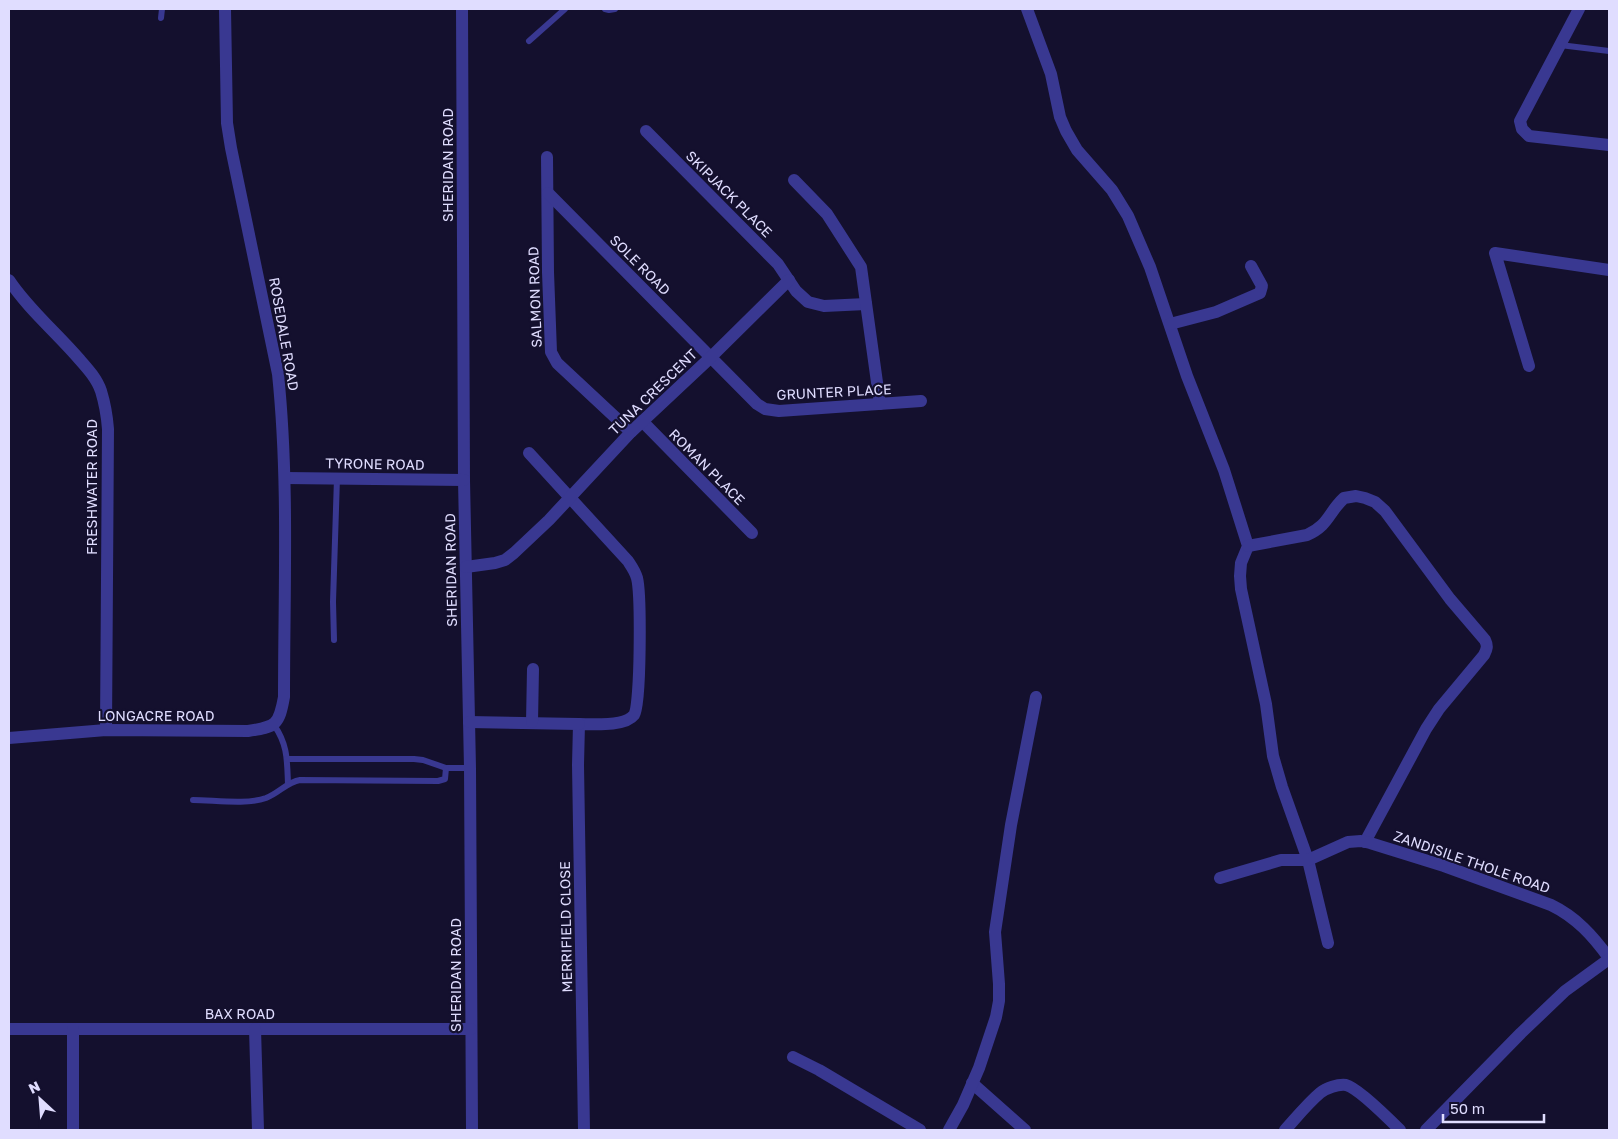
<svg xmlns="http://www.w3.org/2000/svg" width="1618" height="1139" viewBox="0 0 1618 1139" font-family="'Golos Text',sans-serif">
<rect width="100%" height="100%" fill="#14102e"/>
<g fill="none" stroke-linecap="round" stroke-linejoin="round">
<!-- service -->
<g stroke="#393891" stroke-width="6">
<path d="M605 9 609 10 615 9"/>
<path d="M161 18 162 9"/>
<path d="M529 41 565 9"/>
<path d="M1560 45 1609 51"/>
<path d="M334 640 333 602 337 478"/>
<path d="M274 725C288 745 287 761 288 784"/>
<path d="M287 759H414L423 760 446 768H470"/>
<path d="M193 800C214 800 246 805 266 798 279 793 287 782 300 780L438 781 445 779 446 768"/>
</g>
<!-- minor -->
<g stroke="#393891" stroke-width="12">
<path d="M462 9 464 480 470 768 472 1130"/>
<path d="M1027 9 1051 74 1060 117 1066 131 1077 150 1112 190 1128 216 1150 267 1187 376 1224 470 1248 546 1241 563 1240 576 1241 589 1266 704 1273 756 1282 787 1308 860 1328 943"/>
<path d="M1579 9 1520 121 1522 129 1529 136 1609 145"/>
<path d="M646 131 778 264 796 291 808 302 824 306 866 304"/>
<path d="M547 157 548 272 551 352 557 363 631 432"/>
<path d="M794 180 827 214 861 267 880 404"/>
<path d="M548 193 757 404 765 409 779 411 921 401"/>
<path d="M9 280C28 309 57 333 80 360 88 369 97 379 101 391 105 404 107 416 108 429L106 730"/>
<path d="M1170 324 1216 312 1260 293 1262 286 1251 266"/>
<path d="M1529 366 1495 253 1609 270"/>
<path d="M642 421 752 533"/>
<path d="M529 453 628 561C632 567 635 571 637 578 641 594 641 705 634 715 625 727 592 724 579 724L578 765 584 1130"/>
<path d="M285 478 464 480"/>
<path d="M1248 546 1307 535C1329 525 1328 513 1344 498L1356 496 1365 498 1375 502 1385 511 1450 599 1485 640C1488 646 1487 649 1484 655L1439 709 1426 729 1365 842"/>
<path d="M466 567 495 563 505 560 514 553 549 520 631 432 710 358 789 280"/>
<path d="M469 722 579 724"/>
<path d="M532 722 533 669"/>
<path d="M9 738 106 730 248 731C276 727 279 725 284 697 284 589 289 481 278 374L231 148 227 123 225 9"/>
<path d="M1220 878 1281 860H1308L1348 842 1361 841 1370 843 1444 866 1551 905C1576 917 1593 936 1609 958"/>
<path d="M9 1029H471"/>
<path d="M73 1029V1130"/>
<path d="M255 1029 258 1130"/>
<path d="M793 1057 819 1070 920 1130"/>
<path d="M972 1083 1025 1130"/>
<path d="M949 1130 963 1105 979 1068 996 1017 999 1001V984L995 932 1011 825 1036 697"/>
<path d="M1285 1130C1296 1118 1307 1104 1320 1093 1326 1088 1338 1084 1346 1085 1358 1088 1391 1121 1400 1130"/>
<path d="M1426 1130 1521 1033 1565 991 1609 959"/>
</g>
</g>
<g text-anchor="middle" stroke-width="4.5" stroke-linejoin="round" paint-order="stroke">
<!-- street labels -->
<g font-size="14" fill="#e0ddff" stroke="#14102e">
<text transform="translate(448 165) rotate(-90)" y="5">SHERIDAN ROAD</text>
<text transform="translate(729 194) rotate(45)" y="5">SKIPJACK PLACE</text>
<text transform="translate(640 265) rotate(45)" y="5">SOLE ROAD</text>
<text transform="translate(535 297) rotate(-92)" y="5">SALMON ROAD</text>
<text transform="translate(284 334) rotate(80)" y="5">ROSEDALE ROAD</text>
<text transform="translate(653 392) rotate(-44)" y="5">TUNA CRESCENT</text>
<text transform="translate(834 392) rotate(-3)" y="5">GRUNTER PLACE</text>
<text transform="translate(375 464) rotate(1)" y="5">TYRONE ROAD</text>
<text transform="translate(707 467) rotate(45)" y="5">ROMAN PLACE</text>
<text transform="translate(92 487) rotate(-90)" y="5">FRESHWATER ROAD</text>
<text transform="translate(451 570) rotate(-91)" y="5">SHERIDAN ROAD</text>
<text x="156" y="721">LONGACRE ROAD</text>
<text transform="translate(1472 862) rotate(19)" y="5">ZANDISILE THOLE ROAD</text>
<text transform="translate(566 927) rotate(-91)" y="5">MERRIFIELD CLOSE</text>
<text transform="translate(456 975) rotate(-90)" y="5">SHERIDAN ROAD</text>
<text x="240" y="1019">BAX ROAD</text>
</g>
</g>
<!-- border -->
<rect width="1618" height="1139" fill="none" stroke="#e0ddff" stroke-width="20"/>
<!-- north arrow -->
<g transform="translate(40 1099) rotate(334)" stroke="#14102e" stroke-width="4" paint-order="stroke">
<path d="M0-4L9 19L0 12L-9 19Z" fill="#e0ddff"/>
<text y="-8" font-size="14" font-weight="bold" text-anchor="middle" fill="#e0ddff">N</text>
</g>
<!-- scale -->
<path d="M1443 1114v8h101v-8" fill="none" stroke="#e0ddff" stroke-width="2.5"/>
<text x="1450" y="1114" font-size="15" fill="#e0ddff" stroke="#14102e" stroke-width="4" paint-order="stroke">50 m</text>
</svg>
